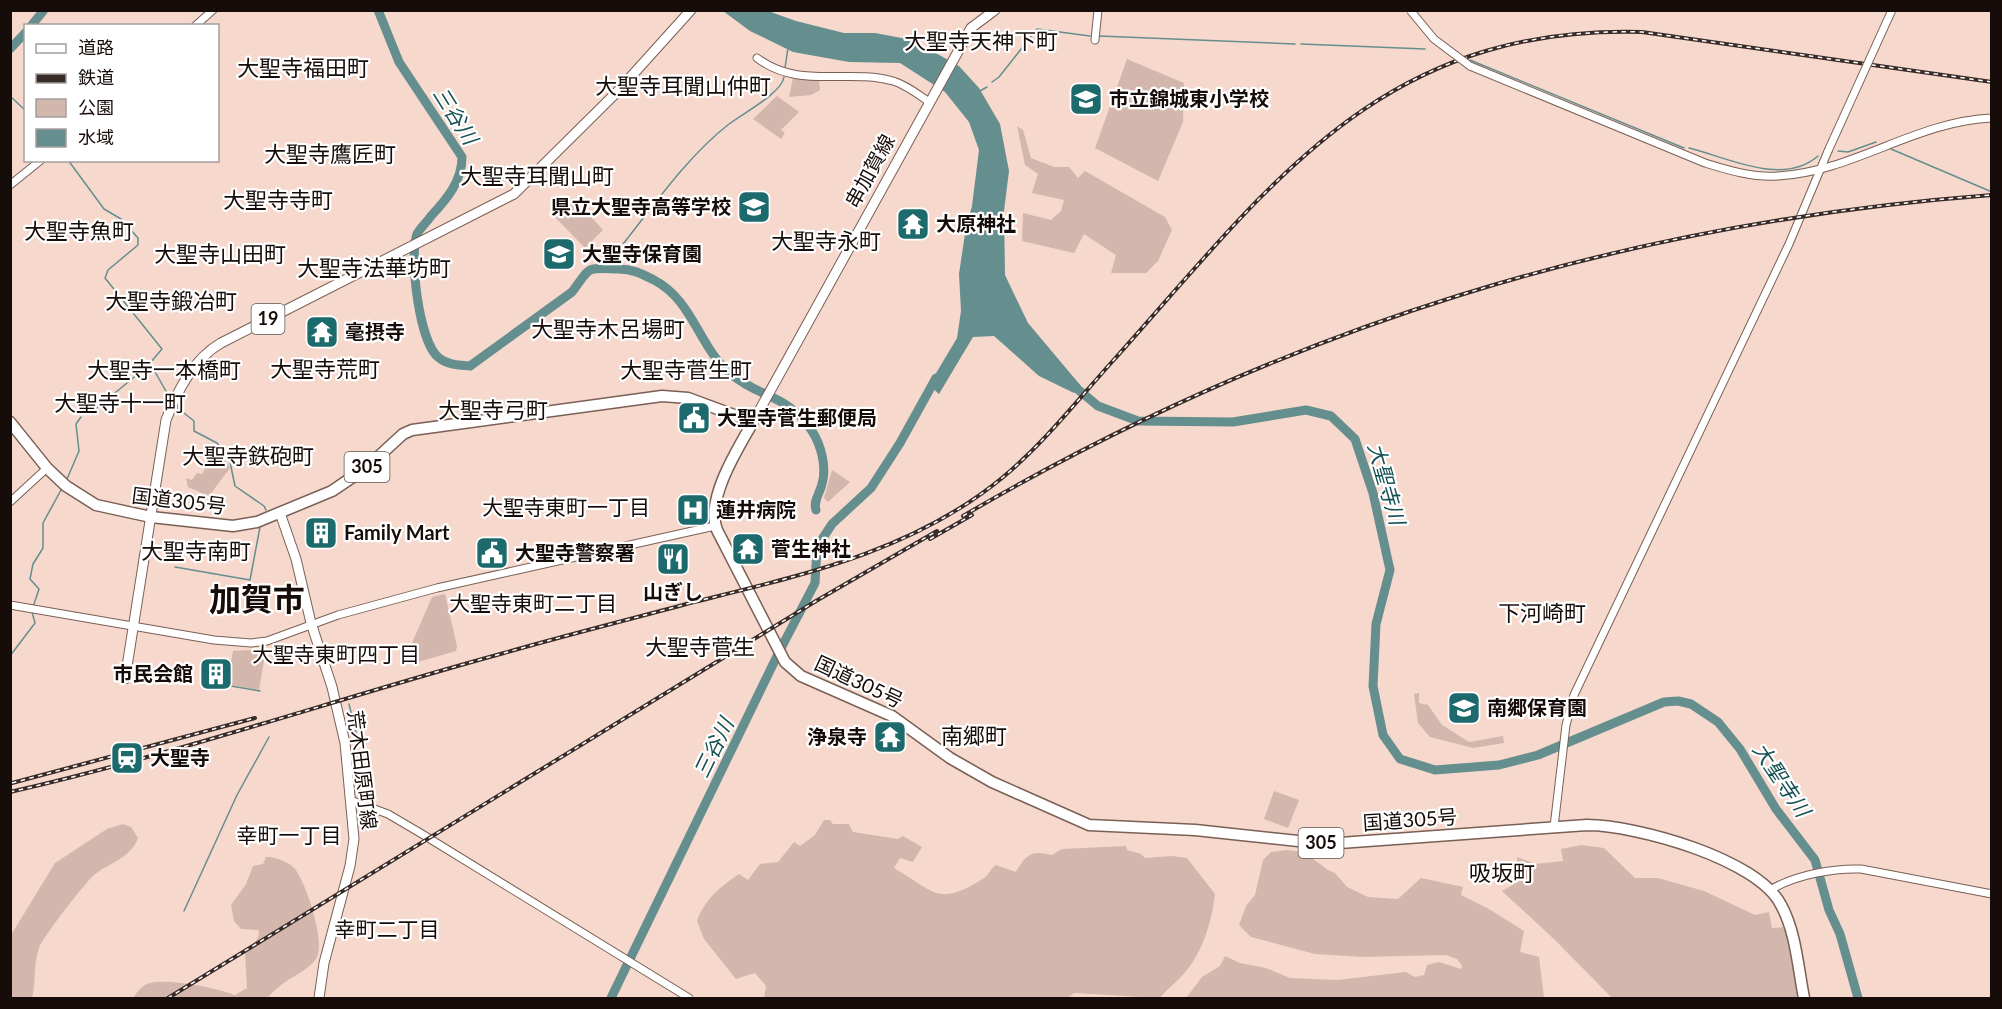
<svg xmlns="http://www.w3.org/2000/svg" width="2002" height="1009" viewBox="0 0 2002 1009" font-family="Lato,'Noto Sans JP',sans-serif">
<rect width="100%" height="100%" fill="#f7d8cc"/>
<!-- green -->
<g fill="#d3b7ac">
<path d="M1127 59 1184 83 1183 122 1158 181 1095 148Z"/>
<path d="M793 78 819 81 820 90 811 95 789 97Z"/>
<path d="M777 96 799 112 781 130 785 133 781 139 753 119Z"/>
<path d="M1017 126 1023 130 1031 158 1054 167H1069L1078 178 1085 171 1165 217 1172 230 1158 261 1146 273H1111L1116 255 1084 234 1074 253 1022 241 1023 213 1051 220 1061 211 1064 200 1032 193 1038 174 1025 165Z"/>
<path d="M574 198 603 230 585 248 554 216 570 199Z"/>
<path d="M217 446 230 468 209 496 188 487 186 478 192 480 197 473 202 474Z"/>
<path d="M832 470 850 482 828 502 824 498Z"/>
<path d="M445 594 457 646 456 651 418 662 409 650 432 597Z"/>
<path d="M266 649 259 690 227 684 233 651Z"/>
<path d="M1419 693V703L1428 705 1442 725 1469 742 1503 736 1504 743 1473 748 1430 737 1418 723 1414 694Z"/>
<path d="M1274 791 1299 800 1288 828 1264 819Z"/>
<path d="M824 820H830L833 824H849L853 832 898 839 903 836 922 847 913 862 900 858 894 868C934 891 938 908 984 878 989 875 990 869 996 865L1016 872C1026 854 1032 850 1052 855L1062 849 1126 846 1127 850 1141 854 1145 858 1172 856 1187 858 1215 894C1211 925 1202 956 1179 979 1172 986 1166 990 1160 998L1074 993 1068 998H764L766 986 755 973 736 979 704 939 697 921C705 899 720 887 739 874L748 880 760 864 778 862 794 842 800 846 815 835Z"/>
<path d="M123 824 131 827 138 838C130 859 110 862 94 875 84 884 43 937 39 948 33 964 36 983 32 998H11V935L55 863 107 829Z"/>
<path d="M1581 845 1604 848 1635 878H1658L1704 891 1755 915 1769 912 1772 928 1786 927 1800 998H1612L1556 941 1502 891 1519 881 1517 857 1535 864 1563 861 1561 849Z"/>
<path d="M1287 850 1304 852 1328 870 1335 873 1347 887 1368 897 1398 899 1421 878 1463 887 1461 895 1489 909 1524 931 1520 952 1539 957 1544 998H1186L1202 977 1220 966 1225 956 1240 963 1266 968 1290 978 1337 980 1406 972 1415 977 1424 975 1427 965 1439 962 1461 969 1462 966 1457 959 1446 955 1363 957 1315 954 1251 937 1239 925 1246 906 1255 895 1263 860 1271 852Z"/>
<path d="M266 857C274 856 291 863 295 869 306 883 325 940 317 957 311 971 280 980 268 998H133C137 992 142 985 150 983 167 978 218 988 235 995L247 988 245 952C250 944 262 940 258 930L241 929 234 921 231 905 246 884 253 866 263 864Z"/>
</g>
<!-- water -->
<path fill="#658e8f" d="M723 11H768L796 21 844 33H875L912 40 959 66 979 88 1000 124 1009 171 1004 211 1005 275 1028 323 1081 386 1074 393 1039 376 994 336 973 337 939 394 929 385 957 338 961 311 959 274 966 227 972 206 979 150 969 122 945 92 900 63 849 62 793 52 750 31Z"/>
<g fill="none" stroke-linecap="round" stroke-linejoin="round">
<!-- stream -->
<g stroke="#658e8f" stroke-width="1.5">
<path d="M1099 36 1295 44"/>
<path d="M1301 44 1425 49"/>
<path d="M1470 60 1684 148"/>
<path d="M785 68 788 48"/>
<path d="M992 82 999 77 1037 29 1090 36"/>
<path d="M980 91 987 87"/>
<path d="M10 96 26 111"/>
<path d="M1689 148C1727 157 1782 187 1818 156"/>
<path d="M1891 149 1992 192"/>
<path d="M1838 151 1848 152 1876 142"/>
<path d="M68 160 104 209 121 219 138 238V245L108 270 105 278 162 349 150 363 171 400"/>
<path d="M608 269 611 259C648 214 683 160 729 124 742 114 782 93 784 77"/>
<path d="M175 406 194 421V431L217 443 230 462 235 486 264 506 266 510"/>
<path d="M84 414 98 407 150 364"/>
<path d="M67 479 79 451 76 424 81 417"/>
<path d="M175 567 250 580 260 527"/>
<path d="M33 607 39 589 30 579 33 564 43 548V523L61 490"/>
<path d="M10 656 35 623 32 612"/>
<path d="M207 682 260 691"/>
<path d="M349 704 357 737V758"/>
<path d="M184 911 237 795 269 737"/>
</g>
<!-- river -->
<g stroke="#658e8f" stroke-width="9">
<path d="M378 10 399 62 462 157C462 181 447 199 431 216 427 222 420 228 417 234 409 257 419 343 439 358 448 365 460 365 470 366L572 292C592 266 583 268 619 269 633 269 642 274 654 280 694 301 698 347 731 374 759 398 788 394 812 431 821 445 827 467 822 484 820 493 813 501 816 510"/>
<path d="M31 26 44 10"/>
<path d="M10 49 26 32"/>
<path d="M1069 382 1098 406 1138 421 1233 422 1306 410 1331 416 1355 439 1373 493 1390 570 1376 624 1373 686 1383 735 1400 759 1435 770 1499 765 1538 755 1664 702 1678 701 1691 704 1718 722 1740 749 1776 809 1815 860 1829 910 1840 934 1858 998"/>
<path d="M611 998 778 654 815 583 817 547 832 524 871 488 900 443 936 378"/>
</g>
<!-- minor casing -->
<g stroke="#795f55" stroke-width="9">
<g id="minor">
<path d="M195 26 213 10"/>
<path d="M1095 40 1098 10"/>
<path d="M757 58C799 90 847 68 893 81 906 85 918 94 929 102"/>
<path d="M1470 66 1705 163C1728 170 1753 178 1778 176 1853 172 1916 121 1992 118"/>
<path d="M10 185 41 160"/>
<path d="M10 502 47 468"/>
<path d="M10 605 214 640 251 643 267 641 338 615 437 588 715 526"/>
<path d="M350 800 388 814 422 834 689 998"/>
<path d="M1554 827 1566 725 1574 695 1789 244 1828 151"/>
<path d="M1772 889C1796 875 1833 868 1861 869L1992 894"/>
</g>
</g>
<!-- major casing -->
<g stroke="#795f55" stroke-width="11">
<g id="major">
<path d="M753 422 971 28 995 10"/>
<path d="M280 513 296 559 311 623 332 687 345 743 354 839 350 866 324 963 319 998"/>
<path d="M125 679 166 420C177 392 193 359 221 343L514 194 618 91 691 10"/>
</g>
</g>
<!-- highway casing -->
<g stroke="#795f55" stroke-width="13">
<path id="highway" d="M10 422 47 468 66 486 96 505 151 517 233 526 257 522 332 491 366 468 403 434 412 430 662 396 688 398 753 422C738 448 705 500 717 530L785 662 801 676 892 716 950 758 992 782 1089 825 1195 830 1326 844 1587 825C1636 825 1758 859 1781 905 1796 932 1798 968 1804 998"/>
</g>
<!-- minor -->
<use href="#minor" stroke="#fff" stroke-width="7"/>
<!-- major -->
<use href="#major" stroke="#fff" stroke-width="9"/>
<!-- highway -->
<use href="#highway" stroke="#fff" stroke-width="10"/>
<!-- rail casing -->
<g stroke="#392b27" stroke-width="4">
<g id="rail">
<path d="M963 516C1284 328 1621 223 1992 195"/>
<path d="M930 539 972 515"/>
<path d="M12 783 255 718"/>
<path d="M10 792C177 754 339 698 504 653 567 635 631 619 694 602 803 575 913 551 1002 478 1043 444 1076 402 1111 363 1270 186 1379 25 1642 32L1992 82"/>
<path d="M168 998 816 601 937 531"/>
</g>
</g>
<!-- rail -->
<use href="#rail" stroke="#fff" stroke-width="1.5" stroke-dasharray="4.5" stroke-linecap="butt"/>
<!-- minor-bridge casing -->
<g stroke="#795f55" stroke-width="9" stroke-linecap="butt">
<g id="minor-bridge">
<path d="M1410 10 1434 39 1470 66"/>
<path d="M1828 151 1892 10"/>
</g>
</g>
<!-- minor-bridge -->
<use href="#minor-bridge" stroke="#fff" stroke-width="7"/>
</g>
<!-- icons -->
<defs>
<g id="school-square" transform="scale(1.725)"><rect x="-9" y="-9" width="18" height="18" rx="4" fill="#1d6a6d" stroke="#fff"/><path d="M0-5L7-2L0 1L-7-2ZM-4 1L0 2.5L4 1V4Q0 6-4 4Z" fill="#fff"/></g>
<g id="temple-square" transform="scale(1.725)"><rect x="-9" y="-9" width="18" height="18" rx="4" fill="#1d6a6d" stroke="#fff"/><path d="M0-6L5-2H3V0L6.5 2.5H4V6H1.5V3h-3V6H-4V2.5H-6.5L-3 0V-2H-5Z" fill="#fff"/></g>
<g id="civic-square" transform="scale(1.725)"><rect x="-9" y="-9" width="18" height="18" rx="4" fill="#1d6a6d" stroke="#fff"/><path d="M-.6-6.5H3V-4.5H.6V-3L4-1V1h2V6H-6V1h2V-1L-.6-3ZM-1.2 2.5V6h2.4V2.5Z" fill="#fff"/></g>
<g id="hospital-square" transform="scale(1.725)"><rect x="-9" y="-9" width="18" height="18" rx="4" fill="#1d6a6d" stroke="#fff"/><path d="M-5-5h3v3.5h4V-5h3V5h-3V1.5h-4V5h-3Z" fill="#fff"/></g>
<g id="building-square" transform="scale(1.725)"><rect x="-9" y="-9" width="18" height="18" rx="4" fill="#1d6a6d" stroke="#fff"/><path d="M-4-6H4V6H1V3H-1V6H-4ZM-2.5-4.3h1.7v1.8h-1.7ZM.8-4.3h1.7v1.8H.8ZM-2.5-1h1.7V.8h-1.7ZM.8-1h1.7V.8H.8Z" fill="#fff"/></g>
<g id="restaurant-square" transform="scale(1.725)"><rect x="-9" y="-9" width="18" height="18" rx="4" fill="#1d6a6d" stroke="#fff"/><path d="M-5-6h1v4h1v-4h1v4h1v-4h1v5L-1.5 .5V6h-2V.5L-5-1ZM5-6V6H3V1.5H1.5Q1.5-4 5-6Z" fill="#fff"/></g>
<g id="station-square" transform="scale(1.725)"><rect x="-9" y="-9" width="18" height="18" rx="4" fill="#1d6a6d" stroke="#fff"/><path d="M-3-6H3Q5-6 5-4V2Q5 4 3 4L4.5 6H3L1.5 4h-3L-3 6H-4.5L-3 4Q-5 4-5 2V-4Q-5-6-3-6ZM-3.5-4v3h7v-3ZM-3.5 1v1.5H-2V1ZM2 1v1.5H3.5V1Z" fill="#fff"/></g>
</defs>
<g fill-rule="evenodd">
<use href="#school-square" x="1086" y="99"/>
<use href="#school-square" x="754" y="207"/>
<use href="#temple-square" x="913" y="224"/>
<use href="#school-square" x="559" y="254"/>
<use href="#temple-square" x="322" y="332"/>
<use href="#civic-square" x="694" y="418"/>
<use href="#hospital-square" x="693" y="510"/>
<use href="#building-square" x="321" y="533"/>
<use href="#temple-square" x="748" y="549"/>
<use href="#civic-square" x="492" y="553"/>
<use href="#restaurant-square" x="673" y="559"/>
<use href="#building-square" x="216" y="674"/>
<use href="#school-square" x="1464" y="708"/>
<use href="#temple-square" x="890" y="737"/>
<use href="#station-square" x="127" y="758"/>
</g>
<g text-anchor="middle" stroke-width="4.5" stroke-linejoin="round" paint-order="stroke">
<!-- shield labels -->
<g fill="#fff" stroke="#5c5553" stroke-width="1.5">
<rect x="251.5" y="304" width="33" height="30" rx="4.5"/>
<rect x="344.5" y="452" width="45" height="30" rx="4.5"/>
<rect x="1298.5" y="828" width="45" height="30" rx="4.5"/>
</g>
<g font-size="18" font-weight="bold" fill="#160c09">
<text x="268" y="325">19</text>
<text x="367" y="473">305</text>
<text x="1321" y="849">305</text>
</g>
<!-- poi labels -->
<g font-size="20" font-weight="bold" fill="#160c09" stroke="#fff" text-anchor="start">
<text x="1109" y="106">市立錦城東小学校</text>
<text x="731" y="214" text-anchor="end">県立大聖寺高等学校</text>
<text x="936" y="231">大原神社</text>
<text x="582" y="261">大聖寺保育園</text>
<text x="345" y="339">毫摂寺</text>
<text x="717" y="425">大聖寺菅生郵便局</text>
<text x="716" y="517">蓮井病院</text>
<text x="344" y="540">Family Mart</text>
<text x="771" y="556">菅生神社</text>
<text x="515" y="560">大聖寺警察署</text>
<text x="673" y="599" text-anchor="middle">山ぎし</text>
<text x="193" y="681" text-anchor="end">市民会館</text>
<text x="1487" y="715">南郷保育園</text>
<text x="867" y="744" text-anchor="end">浄泉寺</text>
<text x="150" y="765">大聖寺</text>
</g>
<!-- street labels -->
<g font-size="20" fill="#160c09" stroke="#fff">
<text transform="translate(870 171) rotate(-61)" y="7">串加賀線</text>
<text transform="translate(179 501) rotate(7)" y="7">国道305号</text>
<text transform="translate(859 682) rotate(25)" y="7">国道305号</text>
<text transform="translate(362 770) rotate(83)" y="7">荒木田原町線</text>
<text transform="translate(1410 820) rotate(-4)" y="7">国道305号</text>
</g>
<!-- water labels -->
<g font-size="21" font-style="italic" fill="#165254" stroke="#fff">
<text transform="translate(455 116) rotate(58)" y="7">三谷川</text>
<text transform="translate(1386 484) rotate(74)" y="7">大聖寺川</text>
<text transform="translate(714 748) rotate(-64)" y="7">三谷川</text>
<text transform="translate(1781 780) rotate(56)" y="7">大聖寺川</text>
</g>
<!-- neighbourhood labels -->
<g font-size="21" fill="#160c09" stroke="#fff">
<text x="566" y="515">大聖寺東町一丁目</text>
<text x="533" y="611">大聖寺東町二丁目</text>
<text x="336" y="662">大聖寺東町四丁目</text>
<text x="289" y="843">幸町一丁目</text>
<text x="387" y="937">幸町二丁目</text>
</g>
<!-- quarter labels -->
<g font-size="22" fill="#160c09" stroke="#fff">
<text x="981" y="49">大聖寺天神下町</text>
<text x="303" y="76">大聖寺福田町</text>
<text x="683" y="94">大聖寺耳聞山仲町</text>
<text x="330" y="162">大聖寺鷹匠町</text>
<text x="537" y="184">大聖寺耳聞山町</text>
<text x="278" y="208">大聖寺寺町</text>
<text x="79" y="239">大聖寺魚町</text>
<text x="826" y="249">大聖寺永町</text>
<text x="220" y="262">大聖寺山田町</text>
<text x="374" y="276">大聖寺法華坊町</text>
<text x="171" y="309">大聖寺鍛冶町</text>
<text x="608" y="337">大聖寺木呂場町</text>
<text x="325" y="377">大聖寺荒町</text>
<text x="164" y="378">大聖寺一本橋町</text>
<text x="686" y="378">大聖寺菅生町</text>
<text x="120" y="411">大聖寺十一町</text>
<text x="493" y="418">大聖寺弓町</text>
<text x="248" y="464">大聖寺鉄砲町</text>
<text x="196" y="559">大聖寺南町</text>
<text x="1542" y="621">下河崎町</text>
<text x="700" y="655">大聖寺菅生</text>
<text x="974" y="744">南郷町</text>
<text x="1502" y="881">吸坂町</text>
</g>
<!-- town labels -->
<g font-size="32" font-weight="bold" fill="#160c09" stroke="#fff">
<text x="257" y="611">加賀市</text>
</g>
</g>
<!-- border -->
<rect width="2002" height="1009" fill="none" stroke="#160c09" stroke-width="24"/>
<!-- legend -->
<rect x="24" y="24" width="195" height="138" fill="#ffffff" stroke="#a29e9d" stroke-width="1.5"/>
<rect x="36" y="44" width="30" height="9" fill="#ffffff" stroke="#a29e9d" stroke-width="1.5"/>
<text x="78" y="54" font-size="18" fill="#160c09">道路</text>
<rect x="36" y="74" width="30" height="9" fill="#392b27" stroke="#a29e9d" stroke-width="1.5"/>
<text x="78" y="84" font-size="18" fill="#160c09">鉄道</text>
<rect x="36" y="99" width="30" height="18" fill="#d3b7ac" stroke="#a29e9d" stroke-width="1.5"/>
<text x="78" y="114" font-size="18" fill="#160c09">公園</text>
<rect x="36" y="129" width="30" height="18" fill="#658e8f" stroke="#a29e9d" stroke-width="1.5"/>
<text x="78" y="144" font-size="18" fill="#160c09">水域</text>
</svg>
